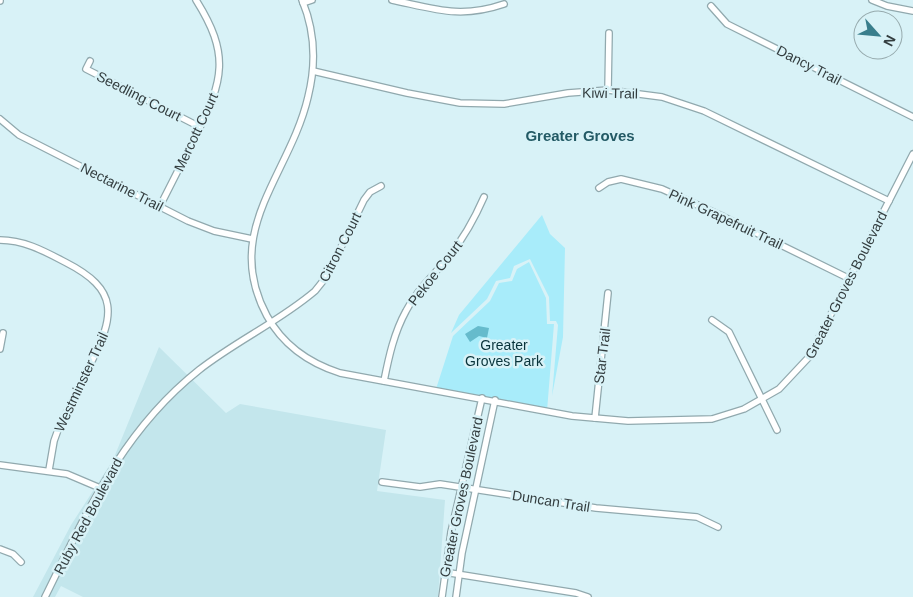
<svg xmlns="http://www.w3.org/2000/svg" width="913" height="597" viewBox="0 0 913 597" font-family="Arial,sans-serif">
<rect width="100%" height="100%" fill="#d8f2f7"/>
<!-- built -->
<path fill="#c3e6ec" d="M159 347 226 413 240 404 386 430 377 491 445 500 438 597H83L61 586 55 597H33L71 525 113 460Z"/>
<!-- green -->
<g fill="#a8ecfa">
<path d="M542 215 550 234 565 248 563 337 552 396 558 325 556 321H550L549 297 530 259 514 266 510 278 496 281 487 299 451 333 459 315Z"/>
<path d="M529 262 546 298 547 324H554L547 411 436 389 453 336 490 301 499 283 512 281 517 269Z"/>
</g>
<!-- water -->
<path fill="#6bc" d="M478 326 489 328 487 338 479 336 470 342 465 334Z"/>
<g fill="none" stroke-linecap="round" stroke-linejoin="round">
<!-- minor casing -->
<g stroke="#91a9ae" stroke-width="8">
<g id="minor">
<path d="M302 0C315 31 316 65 308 97 290 175 221 231 267 316 283 345 309 363 340 373L572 416 628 421 712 419 744 409 779 389 809 357 913 154"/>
<path d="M392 0C435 9 460 19 504 4"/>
<path d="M872 0 887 6 913 11"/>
<path d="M0 1V0"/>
<path d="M303 3 312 0"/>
<path d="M711 6 727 24 913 117"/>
<path d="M90 61 86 69 200 127"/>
<path d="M313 71 407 93 460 103 504 104 568 93 608 90 662 97 704 111 889 201"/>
<path d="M608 90 609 33"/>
<path d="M0 119 19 135 188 221 214 231 252 239"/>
<path d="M599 188 608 182 621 179 662 189 724 217 850 279"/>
<path d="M160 206C172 182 184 159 196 135 224 80 230 54 196 0"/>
<path d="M0 240C24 240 44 251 65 262 120 290 115 315 90 365 80 386 70 406 59 427L54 441 49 470"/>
<path d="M712 320 729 332 777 430"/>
<path d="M0 349 3 333"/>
<path d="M384 381C389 356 394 333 406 311 416 291 432 277 446 260 462 241 474 220 484 197"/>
<path d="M595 418 608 293"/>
<path d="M0 465 67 474 100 488"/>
<path d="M382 482 420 487 440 484 596 508 697 517 718 527"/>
<path d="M0 549 13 554 21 562"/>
<path d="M444 572 576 593 588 597"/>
<path d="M45 597C87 512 122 431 199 370 236 341 280 321 315 291L327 276 364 200 370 192 381 186"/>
<path d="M442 597 451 532 482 398"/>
<path d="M456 597 462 553 495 400"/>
</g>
</g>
<!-- minor -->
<use href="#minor" stroke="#fff" stroke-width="5.5"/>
</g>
<g text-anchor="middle" stroke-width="5" stroke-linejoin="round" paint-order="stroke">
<!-- street labels -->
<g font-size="14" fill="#333d3f" stroke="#d8f2f7">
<text transform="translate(809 65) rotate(27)" y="5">Dancy Trail</text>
<text transform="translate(610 93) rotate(1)" y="5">Kiwi Trail</text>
<text transform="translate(139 96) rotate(27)" y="5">Seedling Court</text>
<text transform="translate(196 132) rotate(-65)" y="5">Mercott Court</text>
<text transform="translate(122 187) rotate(27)" y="5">Nectarine Trail</text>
<text transform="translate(726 219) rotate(25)" y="5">Pink Grapefruit Trail</text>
<text transform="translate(340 247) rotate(-63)" y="5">Citron Court</text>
<text transform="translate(435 273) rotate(-52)" y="5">Pekoe Court</text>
<text transform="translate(846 285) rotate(-63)" y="5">Greater Groves Boulevard</text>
<text transform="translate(602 356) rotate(-83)" y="5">Star Trail</text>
<text transform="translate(81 382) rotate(-65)" y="5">Westminster Trail</text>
<text transform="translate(461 497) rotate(-78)" y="5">Greater Groves Boulevard</text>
<text transform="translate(551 501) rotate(9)" y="5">Duncan Trail</text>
<text transform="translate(88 516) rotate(-62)" y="5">Ruby Red Boulevard</text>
</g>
<!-- park labels -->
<g font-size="14" fill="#09343b" stroke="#d8f2f7">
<text x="504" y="350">Greater<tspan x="504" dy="16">Groves Park</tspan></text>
</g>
<!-- neighbourhood labels -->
<g font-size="15" font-weight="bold" fill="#235a65" stroke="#d8f2f7">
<text x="580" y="141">Greater Groves</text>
</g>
</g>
<!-- north arrow -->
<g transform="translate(878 35) rotate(117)"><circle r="24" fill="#d8f2f7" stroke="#96aaad"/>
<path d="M0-4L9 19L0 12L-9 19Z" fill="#397e8c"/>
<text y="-8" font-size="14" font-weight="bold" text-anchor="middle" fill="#333d3f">N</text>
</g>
</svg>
